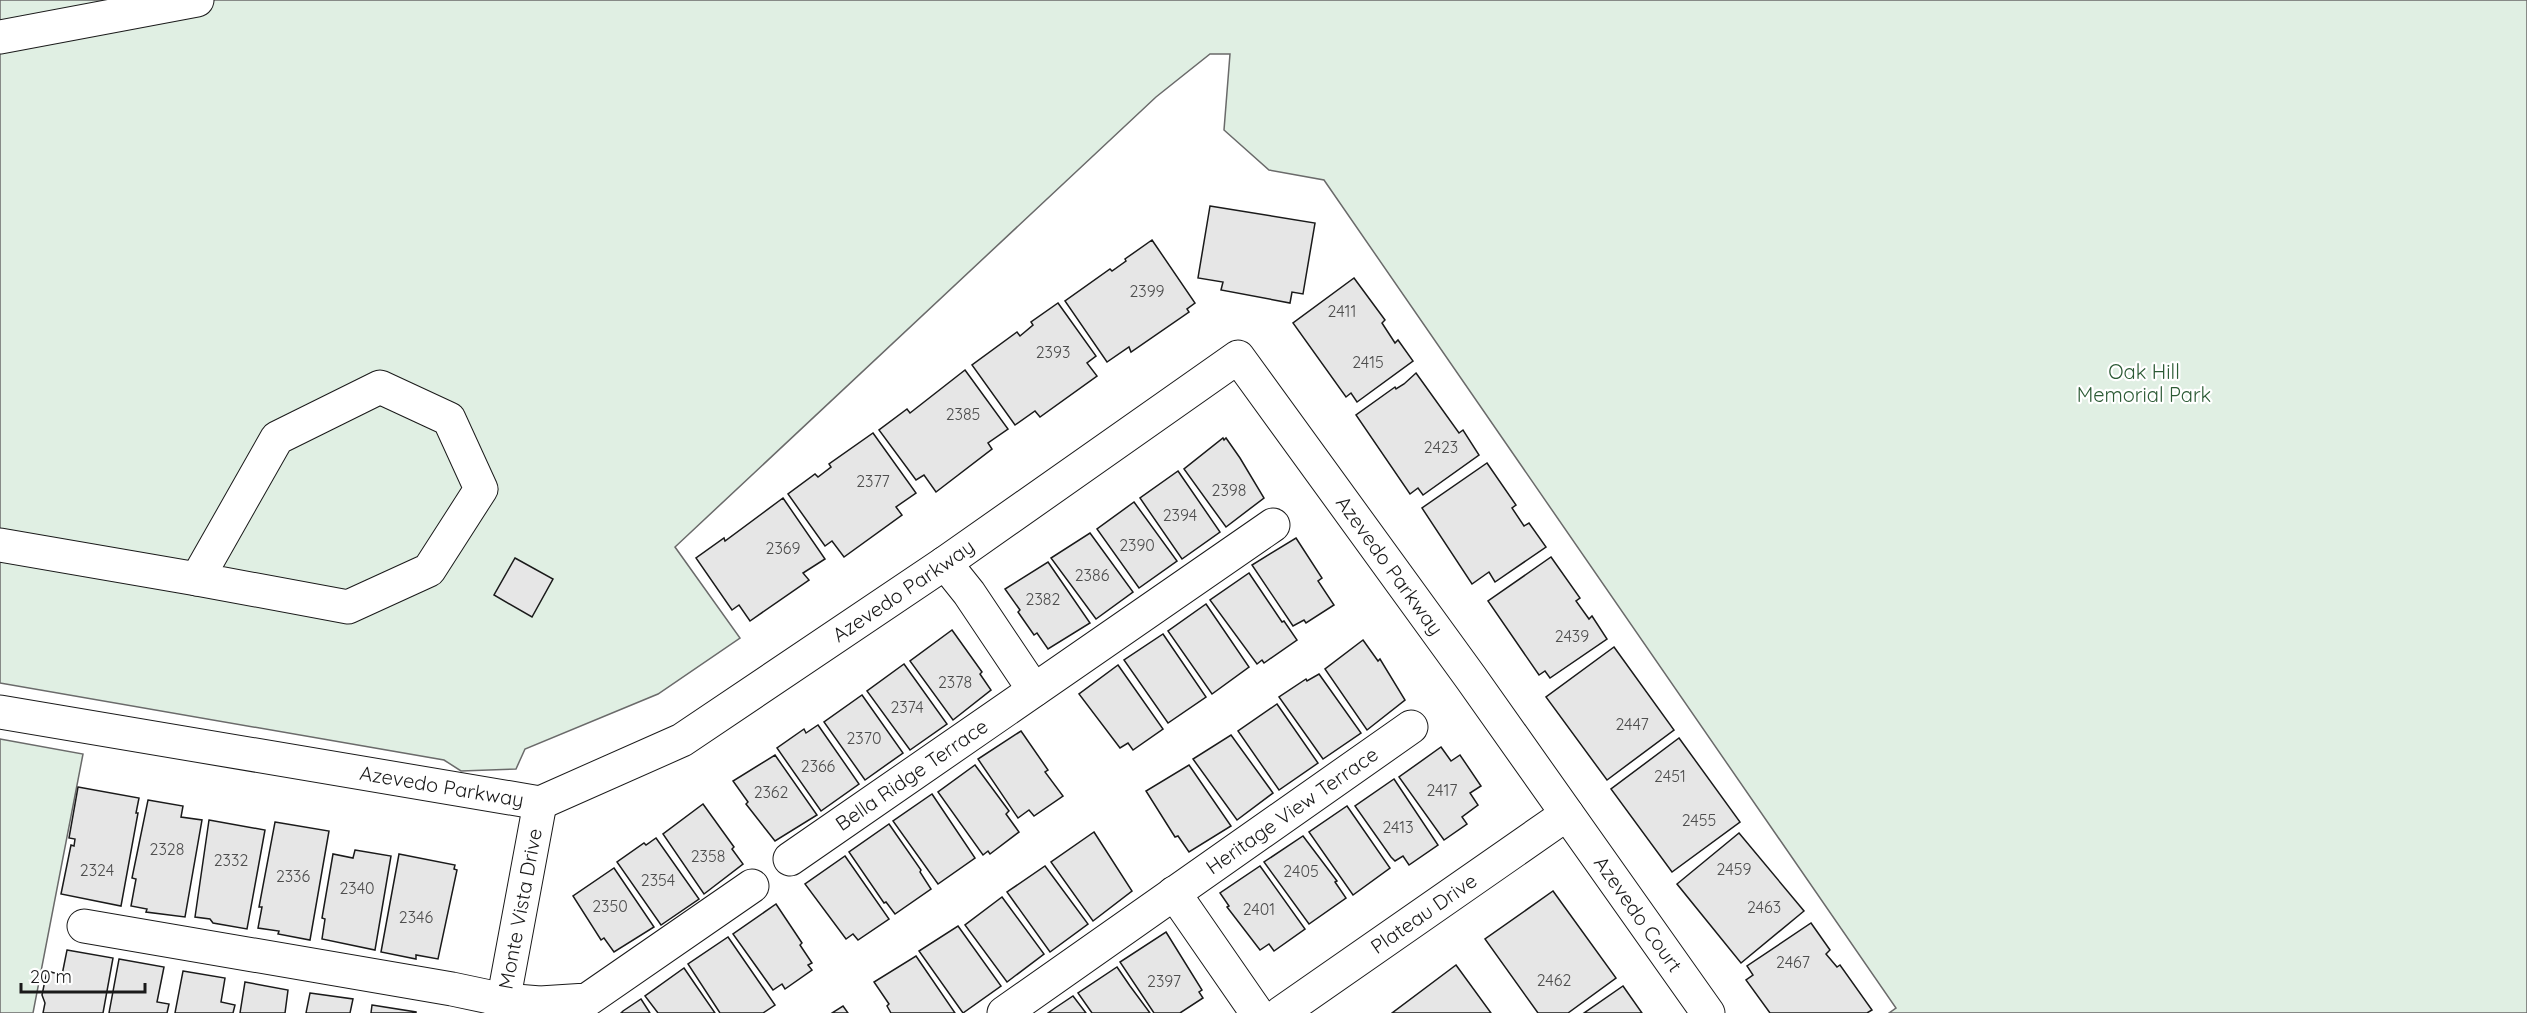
<svg xmlns="http://www.w3.org/2000/svg" width="2527" height="1013" viewBox="0 0 2527 1013" font-family="Quicksand,sans-serif">
<rect width="100%" height="100%" fill="#fff"/>
<!-- green -->
<g fill="#e0efe3" stroke="#6a6a6a" stroke-width="1.5">
<path d="M0 0H2527V1013H1889L1896 1008 1324 180 1269 170 1224 130 1230 54H1210L1156 97 675 547 740 638 658 694 525 749 516 769 461 771 444 760 0 683Z"/>
<path d="M0 739 83 754 33 1013H0Z"/>
</g>
<!-- building -->
<g fill="#e6e6e6" stroke="#1a1a1a" stroke-width="1.5">
<path d="M1210 206 1315 223 1303 294 1292 292 1290 303 1221 290 1223 282 1198 278Z"/>
<path d="M1152 240 1195 303 1187 309 1189 312 1131 352 1129 347 1107 362 1065 301 1110 269 1112 271 1126 261 1125 259Z"/>
<path d="M1354 278 1385 320 1382 323 1395 343 1398 340 1413 361 1357 402 1351 393 1346 397 1293 323Z"/>
<path d="M1058 303 1096 356 1087 363 1097 376 1040 417 1035 411 1015 425 972 365 1017 332 1020 336 1033 325 1031 322Z"/>
<path d="M965 370 1008 429 988 443 992 449 936 492 924 475 916 480 879 430 907 409 910 413Z"/>
<path d="M1416 373 1459 433 1463 430 1479 455 1423 495 1418 488 1410 494 1356 415 1395 387 1396 389 1404 384Z"/>
<path d="M873 433 916 493 896 507 902 515 844 557 832 541 825 546 788 494 815 474 818 477 831 467 829 464Z"/>
<path d="M1223 438 1224 440 1226 438 1240 458 1264 498 1226 527 1184 469Z"/>
<path d="M1487 463 1516 505 1512 508 1524 526 1529 523 1546 547 1495 582 1489 572 1472 584 1422 508Z"/>
<path d="M1178 471 1220 532 1182 559 1140 498Z"/>
<path d="M783 498 825 559 803 573 809 580 750 621 739 605 732 610 696 558 724 538 725 541Z"/>
<path d="M1134 502 1177 561 1139 588 1097 529Z"/>
<path d="M1090 533 1133 592 1096 619 1051 558Z"/>
<path d="M1296 538 1322 578 1318 581 1334 605 1306 623 1304 620 1293 626 1252 565Z"/>
<path d="M1551 557 1580 598 1576 601 1589 619 1592 616 1607 639 1550 678 1545 671 1539 675 1488 601Z"/>
<path d="M515 558 553 579 532 617 494 595Z"/>
<path d="M1048 562 1090 623 1048 649 1037 633 1034 635 1018 612 1020 610 1005 589Z"/>
<path d="M1249 573 1282 622 1284 621 1297 640 1264 663 1262 660 1257 664 1210 600Z"/>
<path d="M1206 604 1249 667 1212 694 1168 631Z"/>
<path d="M952 630 982 672 980 674 991 690 953 720 910 661Z"/>
<path d="M1163 634 1206 697 1168 723 1124 660Z"/>
<path d="M1363 640 1378 661 1380 659 1405 700 1367 730 1325 669Z"/>
<path d="M1614 647 1674 730 1607 780 1546 697Z"/>
<path d="M904 664 947 724 910 750 867 691Z"/>
<path d="M1118 665 1163 729 1133 750 1128 743 1120 748 1079 694Z"/>
<path d="M1319 674 1361 733 1323 759 1279 697 1306 679 1307 681Z"/>
<path d="M862 695 903 753 865 780 824 722Z"/>
<path d="M1277 704 1318 763 1279 790 1238 731Z"/>
<path d="M818 725 859 784 821 811 777 748 804 729 806 733Z"/>
<path d="M1021 731 1048 770 1045 772 1063 796 1034 816 1029 810 1018 818 978 759Z"/>
<path d="M1231 735 1273 793 1237 820 1193 759Z"/>
<path d="M1679 738 1740 822 1672 872 1611 789Z"/>
<path d="M1441 747 1451 761 1460 755 1481 786 1470 793 1478 805 1462 817 1467 824 1444 840 1399 777Z"/>
<path d="M775 755 817 815 775 841 746 804 748 802 733 781Z"/>
<path d="M975 765 1009 811 1006 814 1019 832 990 854 988 851 983 855 938 792Z"/>
<path d="M1189 765 1231 826 1189 852 1178 836 1175 837 1146 791Z"/>
<path d="M1394 779 1438 845 1409 865 1403 856 1395 861 1391 857 1355 806Z"/>
<path d="M78 787 139 798 136 813H138L121 906 61 894 71 845 74 846 75 839 69 838Z"/>
<path d="M932 794 975 858 938 884 893 821Z"/>
<path d="M148 800 183 806 181 817 202 820 185 917 146 912 147 909 131 906 136 879 132 878Z"/>
<path d="M703 804 734 847 732 849 743 864 704 894 663 834Z"/>
<path d="M1347 806 1390 868 1353 895 1309 832Z"/>
<path d="M209 820 265 830 247 929 213 923 210 919 195 917Z"/>
<path d="M275 822 329 831 310 940 278 934 279 931 258 928 262 907H259Z"/>
<path d="M889 824 921 870 920 872 931 889 895 914 886 902 884 903 849 852Z"/>
<path d="M1094 832 1132 891 1093 921 1051 862Z"/>
<path d="M1739 833 1804 911 1741 963 1677 884Z"/>
<path d="M1303 836 1337 881 1335 882 1346 898 1309 924 1264 862Z"/>
<path d="M656 838 699 899 661 925 617 862 644 843 646 845Z"/>
<path d="M355 850 391 856 375 950 322 939 325 919 322 918 333 854 353 858Z"/>
<path d="M399 854 455 865 454 869 457 870 438 959 416 955V959L381 952Z"/>
<path d="M845 856 889 919 858 940 853 934 846 939 805 884Z"/>
<path d="M1045 866 1088 924 1050 952 1007 892Z"/>
<path d="M1260 866 1305 929 1274 951 1269 944 1260 950 1227 907 1229 906 1220 893Z"/>
<path d="M614 868 654 927 614 952 604 938 601 940 573 896Z"/>
<path d="M1553 891 1616 978 1568 1013H1538L1485 939Z"/>
<path d="M1002 897 1044 954 1007 982 965 925Z"/>
<path d="M776 904 802 943 800 945 812 963 808 965 812 970 785 989 782 984 773 990 733 934Z"/>
<path d="M1811 923 1830 950 1826 954 1837 967 1840 965 1872 1010 1867 1013H1770L1746 980 1753 975 1747 966Z"/>
<path d="M958 926 1001 986 963 1013 919 951Z"/>
<path d="M1166 932 1202 990 1199 992 1203 998 1180 1013H1154L1120 962Z"/>
<path d="M728 937 775 1005 763 1013H720L688 964Z"/>
<path d="M67 950 113 958 103 1013H43L45 1003 42 995 47 971 62 975Z"/>
<path d="M916 956 955 1013H891L887 1006 889 1004 874 982Z"/>
<path d="M119 959 164 967 157 1002 169 1004 167 1013H109Z"/>
<path d="M1456 965 1491 1013H1392Z"/>
<path d="M1117 967 1130 986 1150 1013H1092L1078 993Z"/>
<path d="M684 968 697 987 715 1013H658L645 996Z"/>
<path d="M183 971 225 978 221 1002 235 1005 233 1013H175Z"/>
<path d="M245 982 288 990 285 1013H240Z"/>
<path d="M1623 986 1642 1013H1584Z"/>
<path d="M310 993 353 999 350 1013H306Z"/>
<path d="M1073 996 1086 1013H1048L1055 1008Z"/>
<path d="M641 999 650 1013H621L623 1011Z"/>
<path d="M372 1005 416 1012V1013H371Z"/>
<path d="M843 1006 848 1013H832Z"/>
</g>
<g fill="none" stroke-linecap="round" stroke-linejoin="round">
<!-- minor casing -->
<g stroke="#1a1a1a" stroke-width="35">
<g id="minor">
<path d="M0 37 197 0"/>
<path d="M380 387 449 419 481 489 429 570 348 607 197 579 277 438Z"/>
<path d="M0 545 197 579"/>
<path d="M945 563 969 593 1034 690"/>
<path id="s1" d="M0 712 540 803 682 740 945 563 1238 357 1471 678 1708 1013"/>
<path id="s2" d="M790 859 1273 525"/>
<path d="M1174 893 1257 1013"/>
<path d="M84 926 452 989 504 1000 540 1003 587 1000 752 886"/>
<path id="s3" d="M501 1013 540 803"/>
<path id="s4" d="M1004 1013 1411 727"/>
<path id="s5" d="M1281 1013 1567 814"/>
</g>
</g>
<!-- minor -->
<use href="#minor" stroke="#fff" stroke-width="33"/>
</g>
<g text-anchor="middle" stroke-width="4.5" stroke-linejoin="round" paint-order="stroke">
<!-- number labels -->
<g font-size="16" fill="#4d4d4d">
<text x="1147" y="297">2399</text>
<text x="1342" y="317">2411</text>
<text x="1053" y="358">2393</text>
<text x="1368" y="368">2415</text>
<text x="963" y="420">2385</text>
<text x="1441" y="453">2423</text>
<text x="873" y="487">2377</text>
<text x="1229" y="496">2398</text>
<text x="1180" y="521">2394</text>
<text x="1137" y="551">2390</text>
<text x="783" y="554">2369</text>
<text x="1092" y="581">2386</text>
<text x="1043" y="605">2382</text>
<text x="1572" y="642">2439</text>
<text x="955" y="688">2378</text>
<text x="907" y="713">2374</text>
<text x="1632" y="730">2447</text>
<text x="864" y="744">2370</text>
<text x="818" y="772">2366</text>
<text x="1670" y="782">2451</text>
<text x="1442" y="796">2417</text>
<text x="771" y="798">2362</text>
<text x="1699" y="826">2455</text>
<text x="1398" y="833">2413</text>
<text x="167" y="855">2328</text>
<text x="708" y="862">2358</text>
<text x="231" y="866">2332</text>
<text x="1734" y="875">2459</text>
<text x="97" y="876">2324</text>
<text x="1301" y="877">2405</text>
<text x="293" y="882">2336</text>
<text x="658" y="886">2354</text>
<text x="357" y="894">2340</text>
<text x="610" y="912">2350</text>
<text x="1764" y="913">2463</text>
<text x="1259" y="915">2401</text>
<text x="416" y="923">2346</text>
<text x="1793" y="968">2467</text>
<text x="1554" y="986">2462</text>
<text x="1164" y="987">2397</text>
</g>
<!-- park labels -->
<g font-size="20" fill="#2b5a34" stroke="#fff">
<text x="2144" y="379">Oak Hill<tspan x="2144" dy="23">Memorial Park</tspan></text>
</g>
<!-- street labels -->
<g font-size="20" fill="#1a1a1a" stroke="#fff">
<text dy="7" stroke="none"><textPath href="#s1" startOffset="1636">Azevedo Parkway</textPath></text>
<text dy="7" stroke="none"><textPath href="#s1" startOffset="970">Azevedo Parkway</textPath></text>
<text dy="7" stroke="none"><textPath href="#s2" startOffset="148">Bella Ridge Terrace</textPath></text>
<text dy="7" stroke="none"><textPath href="#s1" startOffset="448">Azevedo Parkway</textPath></text>
<text dy="7" stroke="none"><textPath href="#s4" startOffset="352">Heritage View Terrace</textPath></text>
<text dy="7" stroke="none"><textPath href="#s3" startOffset="106">Monte Vista Drive</textPath></text>
<text dy="7" stroke="none"><textPath href="#s5" startOffset="174">Plateau Drive</textPath></text>
<text dy="7" stroke="none"><textPath href="#s1" startOffset="2064">Azevedo Court</textPath></text>
</g>
</g>
<!-- scale -->
<path d="M21 983v9h124v-9" fill="none" stroke="#1a1a1a" stroke-width="3"/>
<text x="30" y="983" font-size="18" fill="#1a1a1a" stroke="#ffffff" stroke-width="4.5" paint-order="stroke">20 m</text>
</svg>
